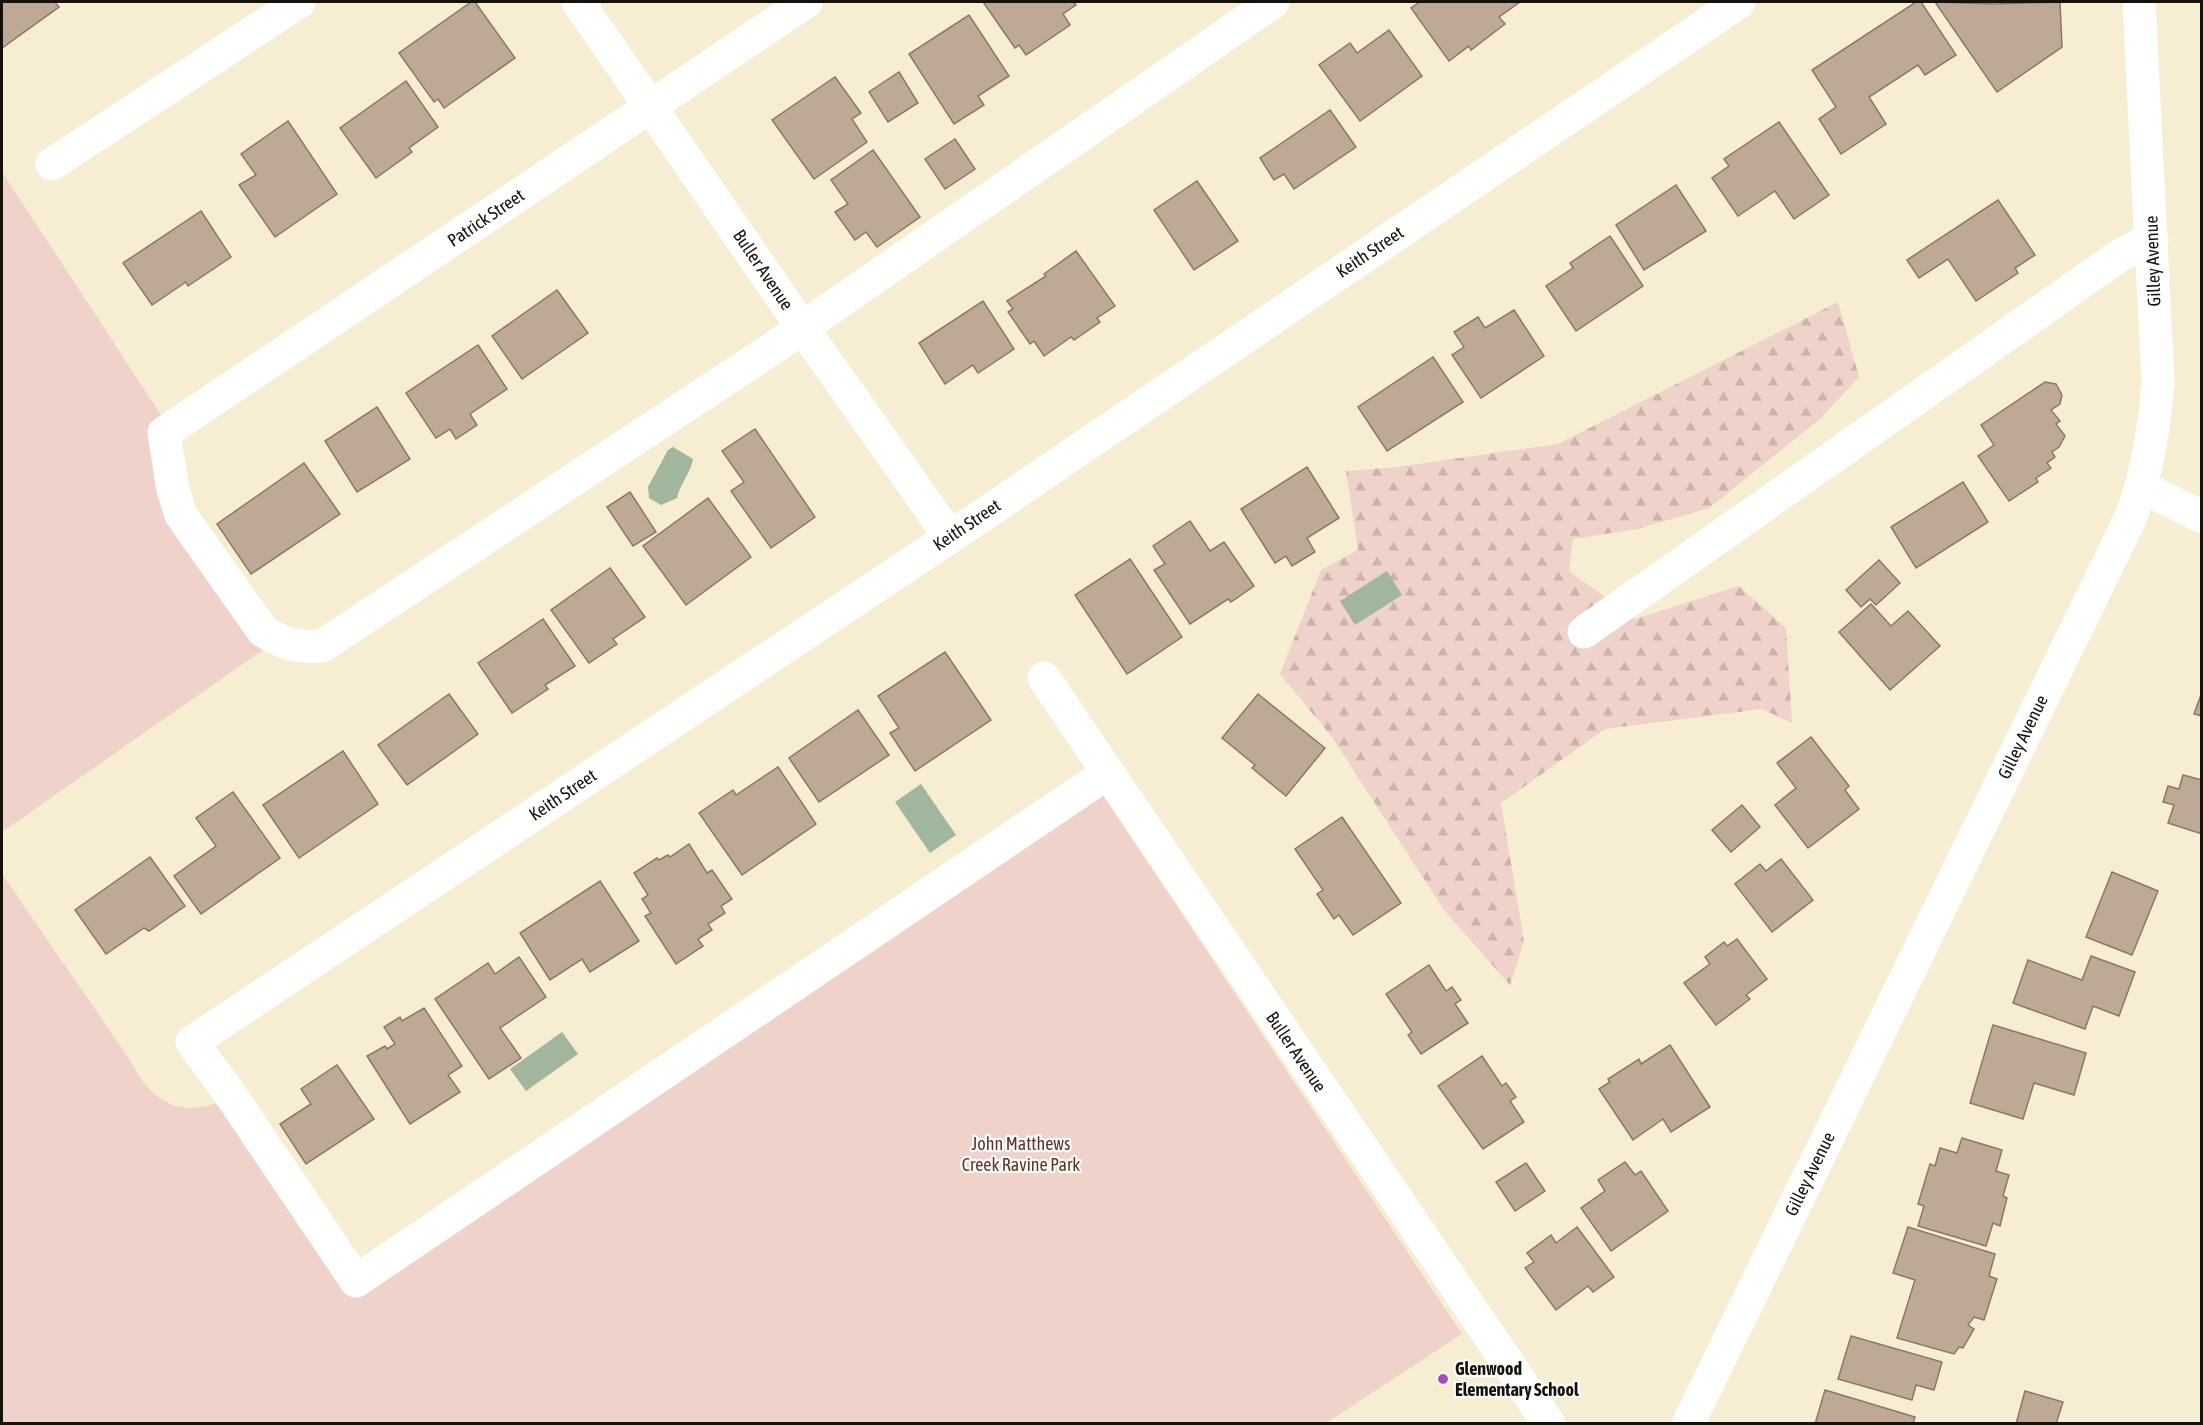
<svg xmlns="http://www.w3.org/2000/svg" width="2203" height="1425" viewBox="0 0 2203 1425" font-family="'Asap Condensed',sans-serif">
<defs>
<pattern id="forest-firs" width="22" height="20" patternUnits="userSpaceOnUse" patternTransform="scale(1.5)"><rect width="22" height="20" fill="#efd3ca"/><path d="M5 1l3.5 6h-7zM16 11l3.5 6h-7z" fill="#ccb4ac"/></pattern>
</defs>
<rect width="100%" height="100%" fill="#f6edd2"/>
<!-- forest -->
<path fill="url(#forest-firs)" d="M1838 302 1859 377 1820 419 1709 508 1637 529 1573 539 1569 571 1635 619 1739 586 1786 628 1792 723 1762 709 1605 729 1501 803 1524 941 1510 985 1444 910 1332 737 1280 674 1321 570 1358 550 1346 471 1397 467 1558 444Z"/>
<!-- park -->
<g fill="#efd3ca">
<path d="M2 172 165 421 173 489 277 640 2 832Z"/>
<path d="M1094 782 1462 1334 1326 1423H2V874L130 1060C153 1107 184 1119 232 1097L356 1281Z"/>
</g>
<!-- water -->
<g fill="#a2b69e">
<path d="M673 447 693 459C691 472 680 484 677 498L661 505 649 498 648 487 668 450Z"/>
<path d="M1387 571 1402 595 1355 625 1340 601Z"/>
<path d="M921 784 956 835 930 853 895 802Z"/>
<path d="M562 1032 578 1054 526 1091 510 1069Z"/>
</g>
<!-- building -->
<g fill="#bea996" stroke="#8b7866" stroke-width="1.5">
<path d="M2 2H55L59 7 2 48Z"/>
<path d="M471 2H475L515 58 444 108 438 99 434 102 399 53Z"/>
<path d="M983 2H1073L1076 5 1063 14 1070 25 1026 55 1019 45 1015 48Z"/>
<path d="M1420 2H1520L1499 17 1505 24 1471 50 1469 46 1449 61 1411 8Z"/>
<path d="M1916 2H1921L1956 55 1925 75 1918 65 1869 97 1886 124 1841 154 1819 119 1836 107 1812 70Z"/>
<path d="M1935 2 1993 4 2060 2 2062 47 1997 92Z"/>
<path d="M969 15 1009 76 978 96 984 105 954 124 909 54Z"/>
<path d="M1389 30 1422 76 1360 121 1319 65 1350 43 1357 53Z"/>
<path d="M899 72 918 103 888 122 869 92Z"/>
<path d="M835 77 861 113 852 119 867 142 814 179 772 120Z"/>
<path d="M406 81 438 127 409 148 412 152 376 178 340 128Z"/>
<path d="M1330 110 1356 147 1294 189 1284 174 1274 180 1260 158Z"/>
<path d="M288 121 337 194 275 237 239 185 256 175 241 154Z"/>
<path d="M1779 122 1829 195 1794 219 1775 191 1738 216 1712 178 1729 166 1724 159Z"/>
<path d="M955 139 975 169 945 189 925 159Z"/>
<path d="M873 150 920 217 877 247 866 232 855 240 835 212 848 204 831 180Z"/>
<path d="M1197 181 1238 241 1194 270 1154 210Z"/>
<path d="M1676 185 1706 231 1644 270 1616 225Z"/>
<path d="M1998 200 2035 255 2015 268 2018 273 1976 301 1948 259 1919 278 1907 260Z"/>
<path d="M201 211 231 257 188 286 186 282 152 305 123 263Z"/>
<path d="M1610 236 1643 286 1576 331 1546 286 1573 268 1570 263Z"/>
<path d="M1076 251 1115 306 1097 318 1100 322 1074 340 1071 337 1044 356 1034 341 1030 344 1008 312 1013 309 1007 301 1046 276 1044 274Z"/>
<path d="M557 290 588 333 522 379 492 336Z"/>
<path d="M983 301 1014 349 978 373 973 365 945 384 919 343Z"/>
<path d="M1514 310 1544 356 1481 398 1452 355 1464 347 1454 332 1478 317 1485 328Z"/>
<path d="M478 345 507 389 470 414 477 425 456 439 450 429 436 438 406 393Z"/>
<path d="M1433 357 1463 402 1387 451 1358 407Z"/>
<path d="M2045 382 2056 384 2062 395 2060 404 2051 410 2060 421 2056 424 2065 436 2059 447 2052 452 2055 457 2047 463 2051 468 2036 478 2038 482 2009 501 1978 456 1994 445 1981 425Z"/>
<path d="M377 407 410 459 357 492 325 441Z"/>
<path d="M755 429 815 517 771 548 731 491 744 482 722 451Z"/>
<path d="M304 463 340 514 251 574 217 524Z"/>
<path d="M1307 467 1339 518 1307 538 1315 552 1292 566 1286 556 1275 563 1241 509Z"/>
<path d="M1963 482 1988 522 1916 568 1891 527Z"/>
<path d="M630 492 656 532 633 546 607 507Z"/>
<path d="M708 498 751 557 686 605 643 546Z"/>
<path d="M1190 521 1210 551 1224 542 1254 586 1231 602 1228 599 1190 624 1154 570 1165 564 1153 546Z"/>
<path d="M1130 559 1182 637 1127 674 1075 595Z"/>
<path d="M1879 560 1900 583 1876 605 1870 599 1861 607 1846 590Z"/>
<path d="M610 568 645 617 613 639 617 644 589 663 551 610Z"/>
<path d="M1871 604 1891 626 1908 611 1940 646 1890 690 1839 632Z"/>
<path d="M543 619 575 666 545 685 548 689 512 713 478 663Z"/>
<path d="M945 652 991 720 915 771 890 733 899 728 878 696Z"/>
<path d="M2202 692V716L2194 714Z"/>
<path d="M449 694 478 734 407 785 378 745Z"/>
<path d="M1258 694 1325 748 1286 796 1252 768 1255 765 1222 738Z"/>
<path d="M858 710 889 755 819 802 789 758Z"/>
<path d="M1811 737 1849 786 1845 790 1859 809 1808 848 1775 805 1796 788 1777 763Z"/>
<path d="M343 751 378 804 299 858 263 805Z"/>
<path d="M778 767 816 824 742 875 699 813 733 790 736 795Z"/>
<path d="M2183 775 2202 780V834L2168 823 2174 805 2163 802 2168 786 2179 789Z"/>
<path d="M233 792 280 858 201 914 174 876 216 846 196 818Z"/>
<path d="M1742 805 1760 827 1731 852 1712 830Z"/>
<path d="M1342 817 1401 903 1353 935 1339 915 1334 919 1317 894 1323 890 1295 849Z"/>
<path d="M689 844 707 873 712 870 732 899 721 906 725 913 708 924 712 930 698 939 703 946 676 964 645 916 651 913 642 899 648 895 634 873 657 858 659 860 668 855 670 857Z"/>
<path d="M150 857 185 906 149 931 144 928 106 954 75 910Z"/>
<path d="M1781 859 1813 900 1772 932 1735 884 1760 864 1766 871Z"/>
<path d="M2112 872 2158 891 2132 955 2086 937Z"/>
<path d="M600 881 639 941 590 972 582 959 550 980 520 933Z"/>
<path d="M1737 939 1767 979 1746 995 1750 999 1716 1025 1684 983 1710 964 1705 957 1724 942 1727 946Z"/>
<path d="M2091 956 2135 972 2119 1016 2093 1006 2085 1029 2013 1003 2028 960 2082 980Z"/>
<path d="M519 957 546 997 500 1028 521 1058 489 1079 435 999 488 963 495 974Z"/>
<path d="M1429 965 1446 991 1452 987 1461 1000 1455 1004 1468 1023 1421 1054 1408 1035 1412 1032 1386 994Z"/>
<path d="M424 1008 462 1066 448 1075 460 1092 410 1124 367 1056 385 1046 387 1049 395 1044 384 1027 400 1017 402 1021Z"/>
<path d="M1993 1025 2086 1053 2074 1095 2034 1083 2023 1119 1970 1103Z"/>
<path d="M1670 1045 1710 1107 1671 1132 1663 1119 1633 1140 1599 1089 1610 1082 1608 1079 1639 1059 1641 1064Z"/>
<path d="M1482 1056 1502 1086 1506 1083 1516 1097 1510 1101 1524 1122 1483 1149 1438 1086Z"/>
<path d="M337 1065 374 1119 306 1164 280 1124 311 1104 301 1089Z"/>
<path d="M1962 1138 2002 1150 1996 1171 2009 1175 2003 1196 2007 1198 2000 1226 1993 1223 1986 1246 1918 1226 1924 1206 1918 1204 1930 1164 1935 1166 1940 1148 1957 1153Z"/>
<path d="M1625 1162 1635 1175 1641 1171 1668 1211 1611 1251 1581 1208 1605 1191 1598 1180Z"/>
<path d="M1526 1163 1545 1191 1515 1211 1496 1182Z"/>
<path d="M1577 1227 1614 1277 1593 1292 1588 1286 1556 1310 1525 1268 1534 1262 1527 1253 1551 1235 1556 1243Z"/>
<path d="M1908 1227 1995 1254 1989 1276 1997 1279 1984 1320 1974 1317 1968 1325 1974 1329 1963 1348 1959 1347 1954 1354 1897 1338 1915 1280 1893 1273Z"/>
<path d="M1851 1336 1942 1362 1934 1390 1916 1385 1912 1400 1838 1379Z"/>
<path d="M1825 1390 1915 1417 1913 1424H1815Z"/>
<path d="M2025 1391 2063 1402 2056 1424H2016Z"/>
</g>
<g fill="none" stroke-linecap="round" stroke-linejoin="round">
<!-- minor -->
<g stroke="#fff" stroke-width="33">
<path d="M578 2 802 327 950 537"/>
<path d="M806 2 164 433 173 490 181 515 263 631C283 644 298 648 322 646L776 346 1273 2"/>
<path d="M52 164 299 2"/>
<path d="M2142 487 2202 517"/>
<path d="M1584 632 2119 256 2152 239"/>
<path d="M1044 678 1549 1424"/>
<path d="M1106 774 356 1281 232 1097 192 1042 971 523 1739 2"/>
<path d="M1688 1424 2130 519C2147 474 2154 431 2158 383L2139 2"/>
</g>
</g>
<!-- markers -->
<circle fill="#ac4db6" stroke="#fff" stroke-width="2" cx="1443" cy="1379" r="6"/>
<g text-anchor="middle" stroke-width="4.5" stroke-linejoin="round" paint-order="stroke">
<!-- street labels -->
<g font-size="18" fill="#161209" stroke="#fff">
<text transform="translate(486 218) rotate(-34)" y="6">Patrick Street</text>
<text transform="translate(1370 252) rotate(-34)" y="6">Keith Street</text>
<text transform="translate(2153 261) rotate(-92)" y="6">Gilley Avenue</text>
<text transform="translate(763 270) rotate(56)" y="6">Buller Avenue</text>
<text transform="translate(967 525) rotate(-34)" y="6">Keith Street</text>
<text transform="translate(2023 737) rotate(-64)" y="6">Gilley Avenue</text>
<text transform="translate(563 795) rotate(-34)" y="6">Keith Street</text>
<text transform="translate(1296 1052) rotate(56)" y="6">Buller Avenue</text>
<text transform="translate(1810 1174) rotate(-64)" y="6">Gilley Avenue</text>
</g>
<!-- park labels -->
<g font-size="18" fill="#603323" stroke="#fff">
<text x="1021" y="1150">John Matthews<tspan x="1021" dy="21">Creek Ravine Park</tspan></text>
</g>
<!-- poi labels -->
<g font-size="18" font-weight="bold" fill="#161209" stroke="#fff" text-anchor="start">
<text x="1455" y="1375">Glenwood<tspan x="1455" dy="21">Elementary School</tspan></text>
</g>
</g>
<!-- border -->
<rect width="2203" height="1425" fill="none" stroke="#161209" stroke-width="6"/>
</svg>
